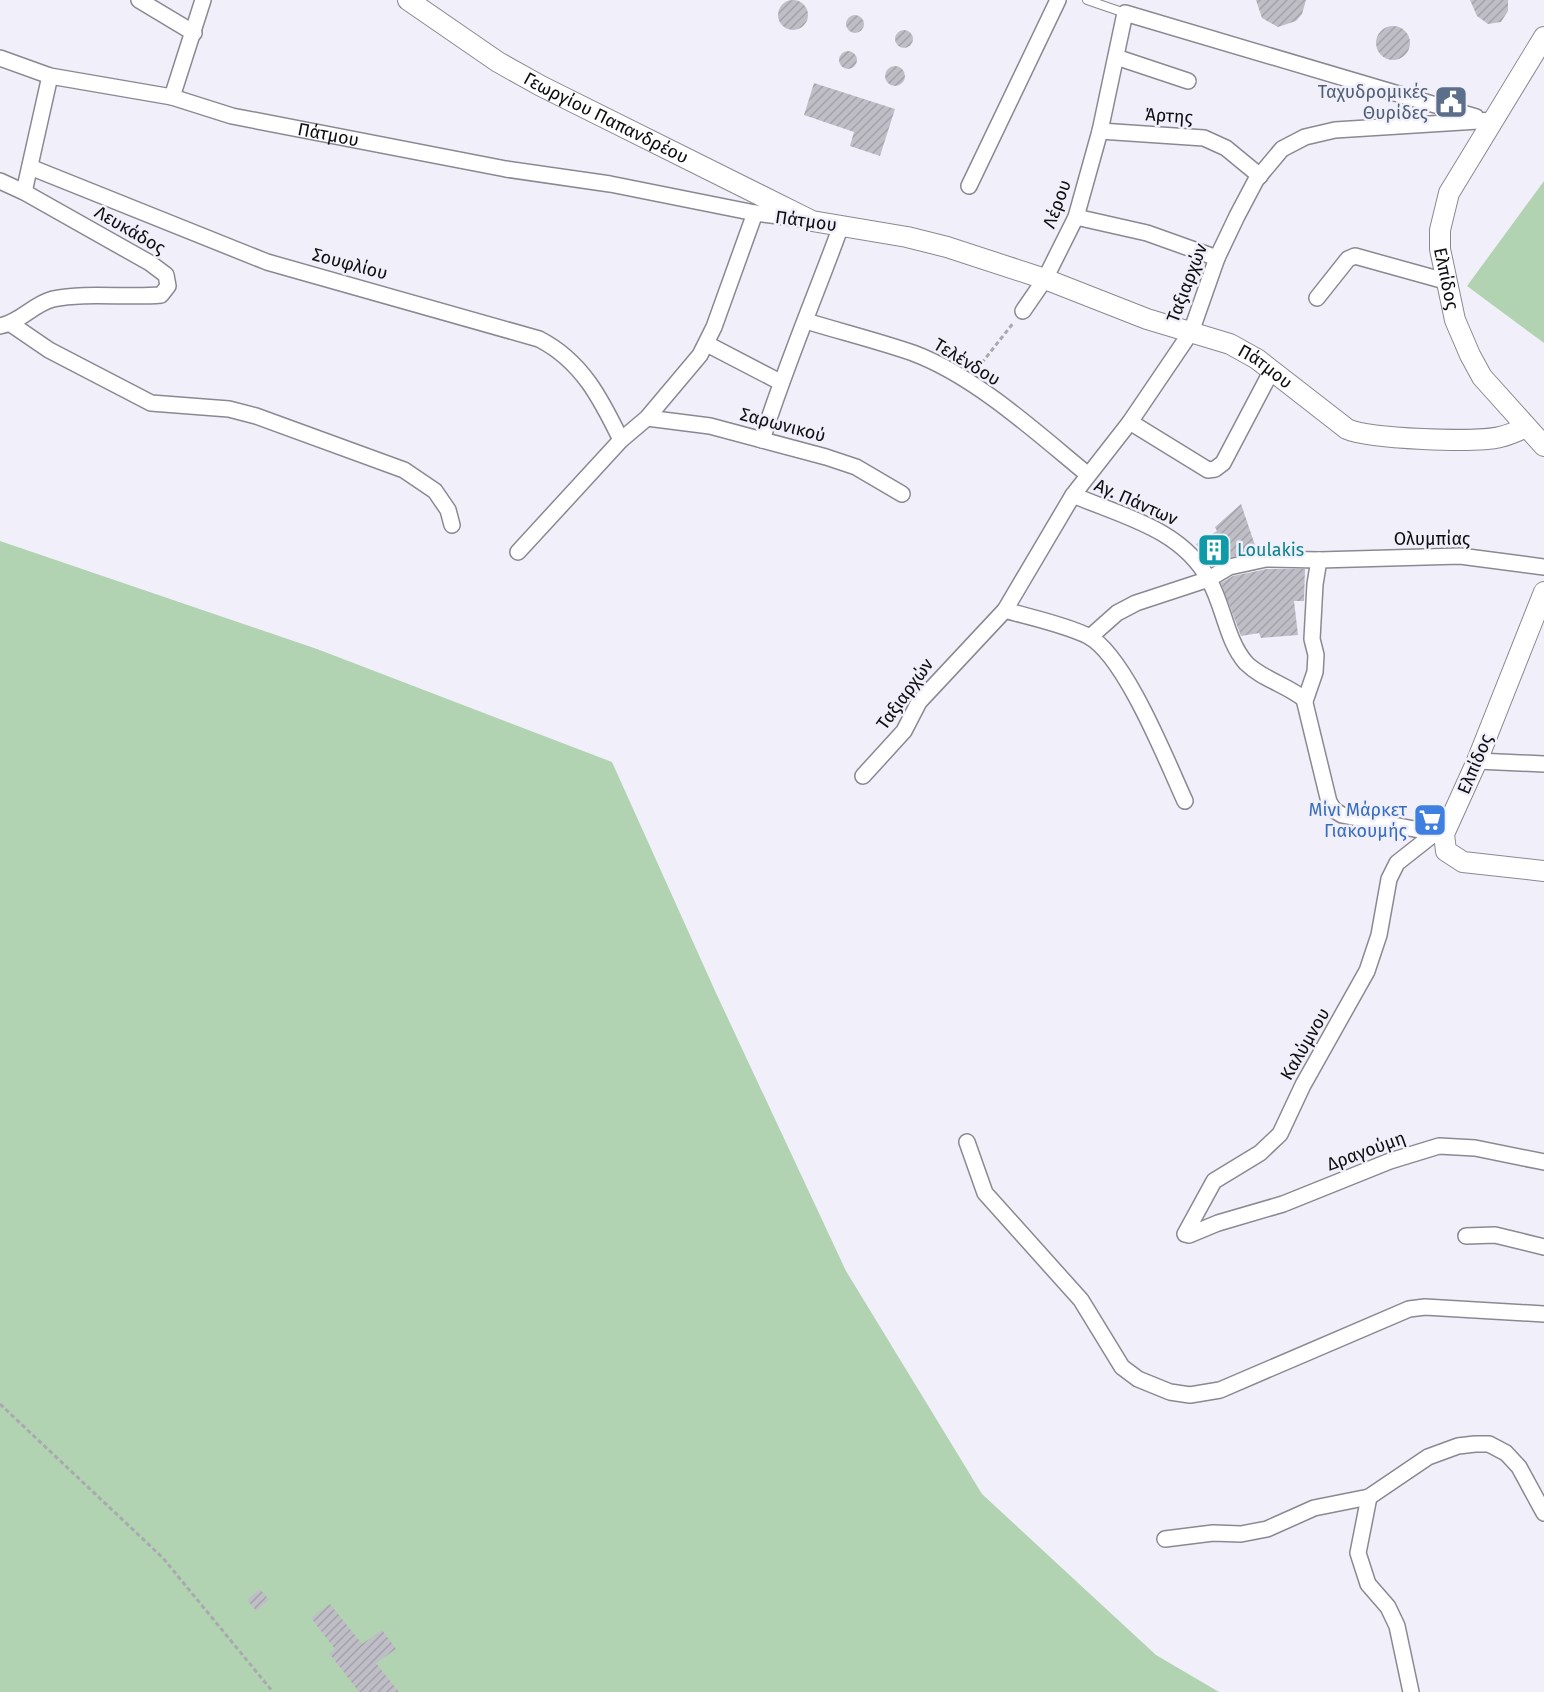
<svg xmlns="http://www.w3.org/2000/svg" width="1544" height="1692" viewBox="0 0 1544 1692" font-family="'Fira Sans',sans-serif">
<defs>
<pattern id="building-hatch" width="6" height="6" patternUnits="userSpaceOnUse" patternTransform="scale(1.5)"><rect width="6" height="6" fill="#bfbdc6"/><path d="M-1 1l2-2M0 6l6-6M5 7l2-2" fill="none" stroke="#a3a1a9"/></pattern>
</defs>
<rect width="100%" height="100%" fill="#f1f0fa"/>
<!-- grass -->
<g fill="#b2d3b1">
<path d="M1544 181V343L1467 286Z"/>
<path d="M0 541 317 649 612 762 716 993 846 1271 982 1494 1156 1655 1219 1692H0Z"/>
</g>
<!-- building -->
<g fill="url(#building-hatch)">
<path d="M1256 0H1306L1302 14 1296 21 1278 27 1262 18Z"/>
<path d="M1470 0H1508V11L1501 22 1488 24 1477 16Z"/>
<circle cx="793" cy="15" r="15"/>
<circle cx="855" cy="24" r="9"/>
<circle cx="1393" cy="43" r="17"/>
<circle cx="904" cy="39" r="9"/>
<circle cx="848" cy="60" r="9"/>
<circle cx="895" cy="76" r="10"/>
<path d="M814 83 895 109 880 156 850 146 854 132 804 115Z"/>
<path d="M1241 504 1257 551 1227 558 1211 566 1196 544 1217 531 1215 527Z"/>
<path d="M1267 569H1305L1304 601H1294L1298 635 1261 638 1259 633 1241 636 1221 583 1233 576Z"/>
<path d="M260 1589 269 1600 256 1611 247 1600Z"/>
<path d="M330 1604 362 1644 382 1630 396 1649 376 1663 399 1692H359L329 1653 335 1649 311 1618Z"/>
</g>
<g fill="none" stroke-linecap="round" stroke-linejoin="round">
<!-- service casing -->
<g stroke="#8a8992" stroke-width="10">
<path id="service" d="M1087 0 1125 13"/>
</g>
<!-- minor casing -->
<g stroke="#8a8992" stroke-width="18">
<g id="minor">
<path d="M139 0 194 33"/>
<path d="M1116 57 1188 81"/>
<path id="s1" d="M0 58 50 76 172 97 232 116 506 169 610 184 755 213 802 219"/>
<path d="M172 97 203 0"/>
<path d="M1100 131 1204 138 1226 148 1260 176"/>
<path d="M30 167 267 262 539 339C582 361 601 399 621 440"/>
<path d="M0 181 24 192 150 263 166 275 168 286 161 295C128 298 85 292 53 299 33 304 21 322 0 326"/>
<path d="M969 186 1058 0"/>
<path d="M24 192 50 76"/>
<path d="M1076 217 1147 233 1217 258"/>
<path d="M1317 298 1348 259 1355 256 1445 281"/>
<path d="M1023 311 1045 279 1076 217 1100 131 1125 13 1476 117"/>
<path d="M806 321C842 332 878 341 913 353 975 376 1036 432 1087 474"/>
<path d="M11 324 49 350 151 403 229 409 256 416 404 470 435 491 448 510 452 525"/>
<path d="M707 344 780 382"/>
<path d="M647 418 710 426 826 457 856 467 902 494"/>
<path d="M1130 422 1208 470 1215 469 1223 463 1272 370"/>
<path d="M762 440C785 367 815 297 841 226"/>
<path d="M1073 495C1122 516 1182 529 1209 580 1224 606 1226 640 1246 663 1262 679 1287 685 1304 699L1329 802 1334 810 1342 815 1440 834"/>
<path d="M518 552 621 440 647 418 700 355 714 327 755 213"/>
<path d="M1005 610C1032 618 1063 624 1088 636 1125 655 1167 762 1185 801"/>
<path d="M1090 637 1117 613 1136 603 1209 579 1229 567 1266 559 1319 560 1460 556 1544 567"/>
<path d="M1305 701 1315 672 1316 655 1312 639 1315 584 1319 560"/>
<path d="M1477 761 1544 764"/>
<path d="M863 776 904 731 919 702 1005 610 1073 495 1130 422 1191 332 1217 258 1237 216 1256 180 1282 149 1305 137 1335 130 1494 120"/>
<path d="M1435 833 1397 863 1389 879 1379 935 1367 971 1303 1085 1280 1134 1260 1153 1214 1181 1185 1234 1189 1235 1218 1223 1283 1204 1390 1161 1439 1146 1475 1148 1544 1162"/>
<path d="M967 1142 985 1193 1081 1300 1122 1367 1138 1379 1170 1392 1190 1395 1220 1390 1409 1309 1425 1307 1544 1314"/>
<path d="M1466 1236 1495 1235 1544 1247"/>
<path d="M1369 1497 1358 1553 1368 1584 1388 1607 1397 1626 1411 1692"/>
<path d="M1165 1539 1213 1533 1241 1534 1267 1529 1314 1508 1369 1497 1428 1457 1458 1446 1475 1444H1489L1506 1453 1519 1467 1544 1513"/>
</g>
</g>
<!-- tertiary casing -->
<g stroke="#8a8992" stroke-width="22">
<g id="tertiary">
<path id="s2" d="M408 0 498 62 541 86 812 221 907 237 947 247 1045 279 1147 319 1230 344 1257 359 1347 429C1369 439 1476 443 1500 437 1509 435 1518 431 1526 427"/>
<path id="s3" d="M1544 37 1449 193 1440 230V249L1455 320 1470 355 1482 377 1544 446"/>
<path d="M1544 592 1477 761 1444 834 1446 851 1463 862 1544 871"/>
</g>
</g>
<!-- path -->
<g stroke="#a9a9b0" stroke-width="3" stroke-dasharray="4.5 3" stroke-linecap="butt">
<path d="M977 369 1014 322"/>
<path d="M0 1404 163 1558 273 1692"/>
</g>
<!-- service -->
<use href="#service" stroke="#fff" stroke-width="8"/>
<!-- minor -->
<use href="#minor" stroke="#fff" stroke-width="15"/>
<!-- tertiary -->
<use href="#tertiary" stroke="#fff" stroke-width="20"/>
</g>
<!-- icons -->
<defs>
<g id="civic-square" transform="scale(1.725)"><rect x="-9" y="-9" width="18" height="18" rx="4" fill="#5c6f8a" stroke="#f1f0fa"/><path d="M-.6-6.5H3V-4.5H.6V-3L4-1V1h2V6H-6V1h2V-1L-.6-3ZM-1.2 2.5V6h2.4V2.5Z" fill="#fff"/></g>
<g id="building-square" transform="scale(1.725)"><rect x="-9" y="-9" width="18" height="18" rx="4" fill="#0f9aa8" stroke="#f1f0fa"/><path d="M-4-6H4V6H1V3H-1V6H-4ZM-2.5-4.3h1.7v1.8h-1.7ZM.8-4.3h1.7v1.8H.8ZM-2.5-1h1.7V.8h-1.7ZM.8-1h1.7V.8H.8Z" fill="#fff"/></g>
<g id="supermarket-square" transform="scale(1.725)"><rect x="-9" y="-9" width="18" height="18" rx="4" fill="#3f7fe0" stroke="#f1f0fa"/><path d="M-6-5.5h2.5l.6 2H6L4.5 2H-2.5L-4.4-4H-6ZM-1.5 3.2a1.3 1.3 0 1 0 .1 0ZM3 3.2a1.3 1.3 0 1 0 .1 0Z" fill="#fff"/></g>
</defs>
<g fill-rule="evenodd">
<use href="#civic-square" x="1451" y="102"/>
<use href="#building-square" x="1214" y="550"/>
<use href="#supermarket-square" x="1430" y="820"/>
</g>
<g text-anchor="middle" stroke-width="5" stroke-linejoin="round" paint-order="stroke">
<!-- service labels -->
<g font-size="18" fill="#4e5e75" stroke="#f1f0fa" text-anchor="end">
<text x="1428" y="98">Ταχυδρομικές<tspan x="1428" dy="21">Θυρίδες</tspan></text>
</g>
<!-- street labels -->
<g font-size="18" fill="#0d0d10" stroke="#f1f0fa">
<text transform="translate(1169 116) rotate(4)" y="6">Άρτης</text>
<text dy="6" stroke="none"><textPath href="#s2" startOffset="231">Γεωργίου Παπανδρέου</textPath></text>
<text dy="6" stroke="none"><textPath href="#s1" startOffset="338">Πάτμου</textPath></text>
<text transform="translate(1057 204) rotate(-70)" y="6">Λέρου</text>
<text transform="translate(806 221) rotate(8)" y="6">Πάτμου</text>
<text transform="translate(130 230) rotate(30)" y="6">Λευκάδος</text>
<text transform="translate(350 264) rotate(15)" y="6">Σουφλίου</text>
<text dy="6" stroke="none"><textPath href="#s3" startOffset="270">Ελπίδος</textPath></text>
<text transform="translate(1187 283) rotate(-69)" y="6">Ταξιαρχών</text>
<text transform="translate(967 362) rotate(31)" y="6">Τελένδου</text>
<text dy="6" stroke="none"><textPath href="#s2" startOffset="940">Πάτμου</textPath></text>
<text transform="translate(783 425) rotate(15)" y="6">Σαρωνικού</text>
<text transform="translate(1136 502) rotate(24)" y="6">Αγ. Πάντων</text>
<text x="1432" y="545">Ολυμπίας</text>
<text transform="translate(905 694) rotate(-54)" y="6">Ταξιαρχών</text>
<text transform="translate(1475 764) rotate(-67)" y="6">Ελπίδος</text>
<text transform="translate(1305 1044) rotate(-60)" y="6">Καλύμνου</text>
<text transform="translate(1366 1151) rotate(-20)" y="6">Δραγούμη</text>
</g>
<!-- culture labels -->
<g font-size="18" fill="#0d838f" stroke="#f1f0fa" text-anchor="start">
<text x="1237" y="556">Loulakis</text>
</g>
<!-- shop labels -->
<g font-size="18" fill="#366cbe" stroke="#f1f0fa" text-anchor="end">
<text x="1407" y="816">Μίνι Μάρκετ<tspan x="1407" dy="21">Γιακουμής</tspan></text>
</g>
</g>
</svg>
